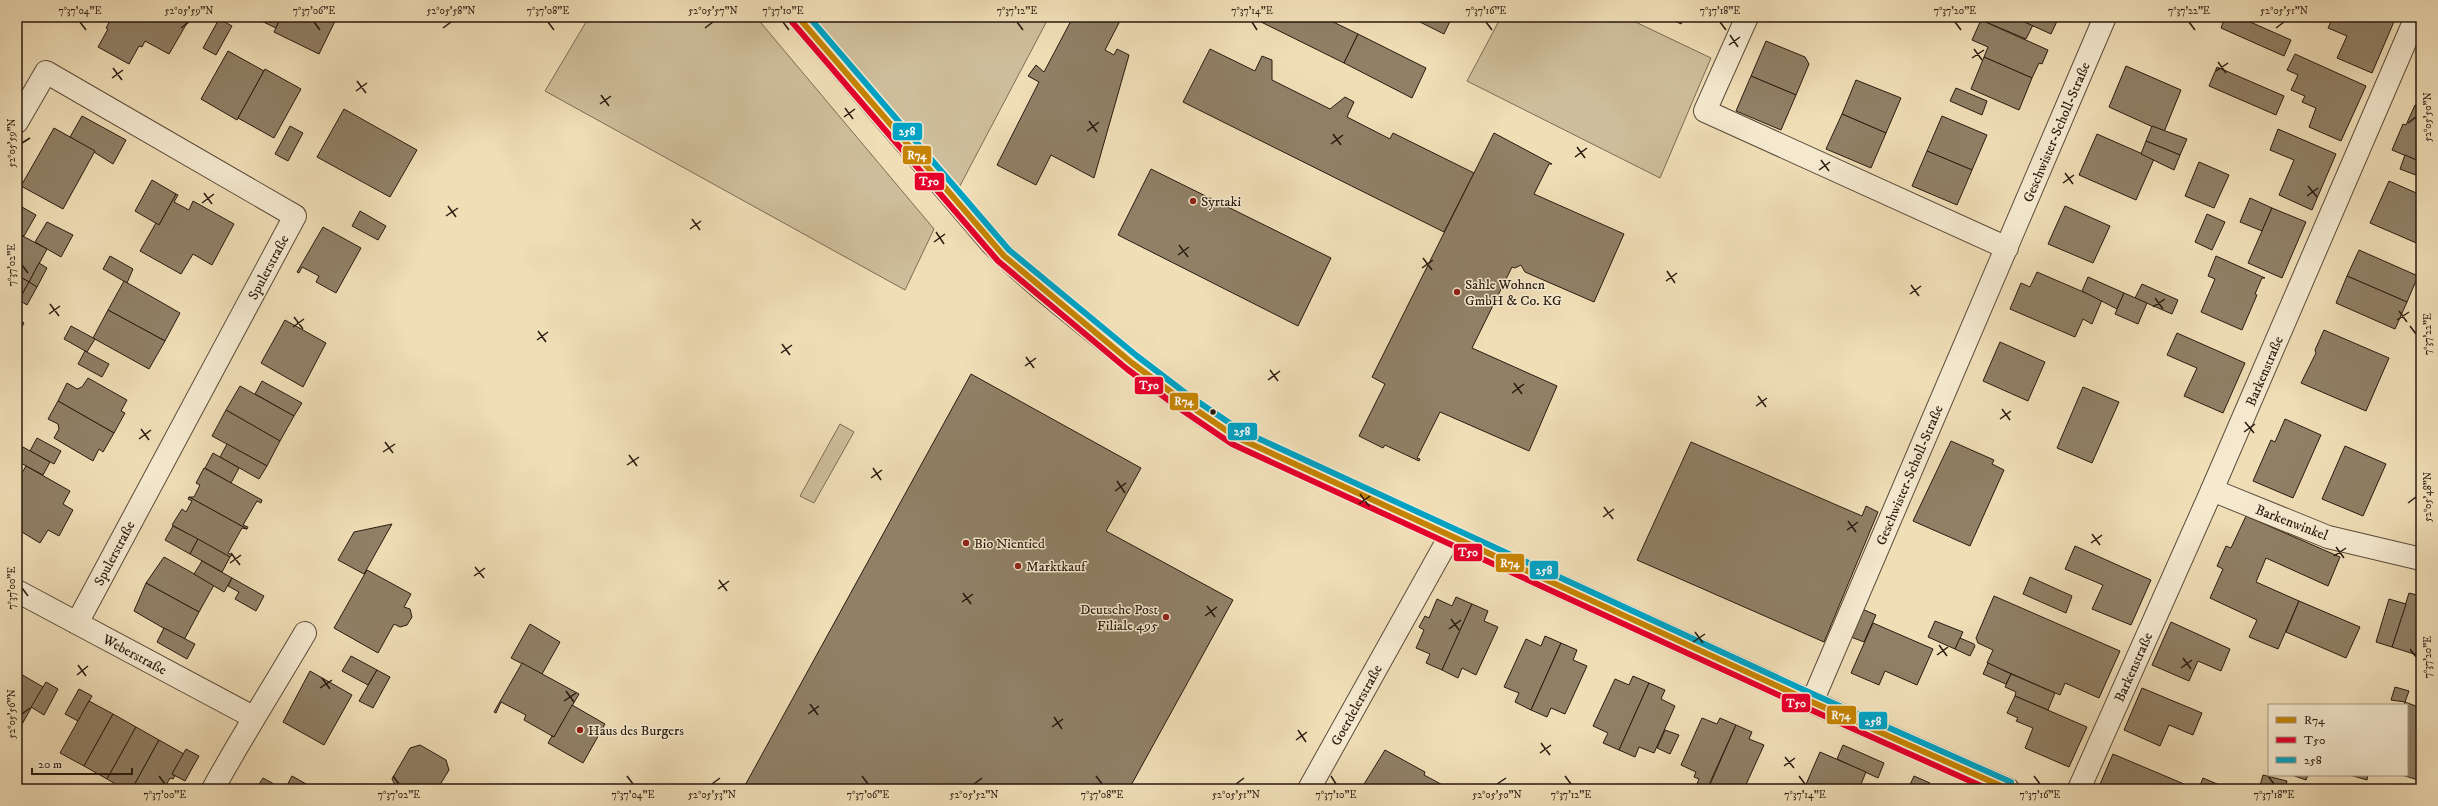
<svg xmlns="http://www.w3.org/2000/svg" width="2438" height="806" viewBox="0 0 2438 806" font-family="'IM FELL DW Pica',serif">
<rect width="100%" height="100%" fill="#f0deb7"/>
<filter id="stains"><feTurbulence type="fractalNoise" baseFrequency=".005" numOctaves="4"/><feColorMatrix values="0 0 0 0 .2 0 0 0 0 .09 0 0 0 0 .02 0 0 0 .5 -.17"/></filter>
<radialGradient id="worn" r=".72"><stop offset=".6" stop-color="#630" stop-opacity="0"/><stop offset="1" stop-color="#630" stop-opacity=".3"/></radialGradient>
<!-- green -->
<g fill="#cebd9a" stroke="#7c6c54">
<path d="M589 17H756L934 229 905 290 545 91Z"/>
<path d="M798 17H1049L953 199Z"/>
<path d="M1501 17H1625L1711 58 1660 178 1467 81Z"/>
<path d="M840 424 854 432 814 503 800 496Z"/>
</g>
<!-- building -->
<g fill="#908066" stroke="#291a0f">
<path d="M112 17H176L187 23 169 54 145 41 142 47 139 46 129 64 98 47 108 29 106 28Z"/>
<path d="M253 17H281L276 28Z"/>
<path d="M281 17H337L319 54 274 32Z"/>
<path d="M1073 17H1122L1105 50 1114 55 1117 49 1129 55 1094 178 1051 155 1036 185 997 165 1039 82 1028 76 1036 65 1044 72Z"/>
<path d="M1251 17H1323L1358 34 1344 63Z"/>
<path d="M1410 17H1452L1444 34Z"/>
<path d="M1667 17H1685L1681 24Z"/>
<path d="M1983 17H2013L2033 25 2026 39 1981 20Z"/>
<path d="M2021 17H2059L2051 34 2020 20Z"/>
<path d="M2225 17H2239L2291 40 2284 56 2221 28Z"/>
<path d="M2333 17H2396L2372 73 2337 58 2347 36 2328 28Z"/>
<path d="M219 19 232 26 216 55 203 48Z"/>
<path d="M1981 20 2048 50 2042 64 2039 63 2032 78 1984 57 1988 47 1972 40Z"/>
<path d="M1358 34 1426 68 1412 98 1344 63Z"/>
<path d="M1766 41 1805 57 1809 64 1796 95 1751 76Z"/>
<path d="M1210 49 1255 71 1262 56 1272 60V80L1330 109 1345 97 1354 102 1347 117 1390 139 1393 133 1474 173 1444 232 1183 102Z"/>
<path d="M228 51 264 71 237 120 201 99Z"/>
<path d="M2295 54 2366 86 2341 141 2309 127 2316 108 2302 102 2305 96 2291 90 2298 75 2287 70Z"/>
<path d="M1984 57 2032 78 2019 110 1971 89Z"/>
<path d="M2126 66 2181 90 2164 132 2109 107Z"/>
<path d="M2217 67 2284 96 2276 115 2209 86Z"/>
<path d="M265 69 301 89 274 138 238 118Z"/>
<path d="M1751 76 1796 95 1781 130 1736 111Z"/>
<path d="M1856 80 1901 98 1886 133 1842 114Z"/>
<path d="M1956 88 1987 101 1982 115 1950 101Z"/>
<path d="M2415 105 2421 108V162L2392 150 2403 124 2406 125Z"/>
<path d="M344 109 417 150 390 197 317 157Z"/>
<path d="M1842 114 1886 133 1871 168 1826 149Z"/>
<path d="M82 116 126 140 113 164 70 137Z"/>
<path d="M1942 116 1987 135 1972 170 1927 151Z"/>
<path d="M290 126 303 133 288 161 275 154Z"/>
<path d="M2152 126 2187 139 2180 155 2146 141Z"/>
<path d="M54 128 95 151 63 209 21 186Z"/>
<path d="M2278 129 2336 154 2312 210 2279 195 2294 160 2270 150Z"/>
<path d="M1494 133 1552 164H1549L1534 194 1624 234 1594 302 1525 272 1521 265 1515 268 1512 267 1472 348 1557 386 1529 451 1440 412 1417 458 1420 459 1419 461 1385 445 1383 448 1359 436 1385 384 1372 377Z"/>
<path d="M2097 134 2154 159 2136 200 2079 175Z"/>
<path d="M2146 141 2180 155 2174 170 2141 154Z"/>
<path d="M1927 151 1972 170 1957 205 1912 186Z"/>
<path d="M2405 155 2421 162V177L2400 169Z"/>
<path d="M2199 162 2229 175 2214 208 2185 196Z"/>
<path d="M1151 169 1331 258 1298 326 1118 235Z"/>
<path d="M152 180 176 194 159 225 135 211Z"/>
<path d="M2389 181 2421 195V245L2370 223Z"/>
<path d="M176 194 178 195 174 202 189 210 193 201 234 224 212 265 193 254 181 274 140 251 156 223 159 225Z"/>
<path d="M2250 198 2272 208 2262 231 2240 222Z"/>
<path d="M2065 206 2110 226 2093 263 2048 244Z"/>
<path d="M22 207 36 215 24 236 17 233V217Z"/>
<path d="M2272 208 2306 222 2282 278 2248 263Z"/>
<path d="M360 211 386 226 378 240 352 226Z"/>
<path d="M2207 214 2225 222 2212 250 2195 242Z"/>
<path d="M47 222 73 235 61 257 35 242Z"/>
<path d="M323 227 361 248 336 293 316 282 319 276 302 267 299 273 297 272Z"/>
<path d="M17 233 47 249 29 282 17 275Z"/>
<path d="M2359 250 2418 276 2407 302 2347 276Z"/>
<path d="M110 256 133 269 127 283 103 269Z"/>
<path d="M2216 256 2265 278H2262L2255 294 2257 295 2242 330 2201 312 2215 279 2208 276Z"/>
<path d="M39 263 47 268 37 287 29 282Z"/>
<path d="M2037 272 2102 300 2092 324 2083 319 2075 337 2010 309 2021 283 2030 287Z"/>
<path d="M17 275 29 282 17 303Z"/>
<path d="M2347 276 2407 302 2395 329 2336 303Z"/>
<path d="M2088 277 2124 293 2117 309 2082 291Z"/>
<path d="M124 281 180 313 165 341 108 310Z"/>
<path d="M29 282 37 287 27 305 19 300Z"/>
<path d="M2142 284 2178 300 2172 314 2135 298Z"/>
<path d="M2124 293 2147 303 2138 324 2115 314Z"/>
<path d="M108 310 165 341 149 369 93 338Z"/>
<path d="M17 318 24 323 17 336Z"/>
<path d="M285 320 326 343 303 387 261 363Z"/>
<path d="M71 326 95 339 87 352 64 339Z"/>
<path d="M2324 330 2389 358 2366 411 2301 383 2316 353 2315 350Z"/>
<path d="M2177 333 2245 363 2223 413 2184 396 2197 368 2167 355Z"/>
<path d="M2000 342 2045 362 2028 401 1983 381Z"/>
<path d="M85 351 109 364 102 377 78 364Z"/>
<path d="M971 374 1141 468 1106 531 1233 600 1129 789H743Z"/>
<path d="M88 378 127 400 121 411 125 413 114 433 58 401 67 383 77 389 82 387Z"/>
<path d="M262 381 302 403 294 416 255 394Z"/>
<path d="M240 386 294 416 280 441 226 410Z"/>
<path d="M2083 387 2119 402 2092 463 2057 448Z"/>
<path d="M58 401 114 433 103 452 99 449 93 461 54 438 59 429 58 424 48 419Z"/>
<path d="M226 410 280 441 267 466 212 436Z"/>
<path d="M2285 419 2321 435 2293 498 2253 481 2271 440 2275 442Z"/>
<path d="M37 438 61 451 54 464 30 451Z"/>
<path d="M1951 441 1994 460 1992 464 2004 470 1970 546 1913 521Z"/>
<path d="M1691 442 1862 516 1866 506 1878 512 1824 642 1637 560Z"/>
<path d="M227 444 267 466 259 479 220 457Z"/>
<path d="M2345 446 2386 464 2363 516 2322 499Z"/>
<path d="M23 447 50 462 43 475 17 461Z"/>
<path d="M213 453 239 468 231 483 205 468Z"/>
<path d="M26 466 70 491 63 504 73 510 59 536 48 530 40 543 17 529V474L20 476Z"/>
<path d="M204 468 262 500 261 503 257 501 243 525 248 527 247 529 189 497H194L200 485 196 483Z"/>
<path d="M189 497 247 529 242 528 228 553 232 555 230 557 172 525 182 509 186 512 192 501 188 499Z"/>
<path d="M2246 516 2340 557 2328 586 2266 558 2256 582 2299 601 2278 649 2249 637 2257 620 2210 598 2223 569 2217 566 2226 546 2231 548Z"/>
<path d="M392 524 364 574 338 560 354 532Z"/>
<path d="M173 526 198 539 190 554 165 540Z"/>
<path d="M198 539 230 557 222 572 190 554Z"/>
<path d="M2075 546 2151 580 2131 625 2092 609 2103 585 2065 569Z"/>
<path d="M164 557 214 585 199 612 146 583Z"/>
<path d="M202 561 232 578 224 592 194 574Z"/>
<path d="M367 570 411 594 404 607 410 609 412 617 407 625 400 627 394 624 378 653 334 628Z"/>
<path d="M2030 577 2072 596 2066 613 2023 594Z"/>
<path d="M232 578 264 596 256 611 235 599 239 592 228 586Z"/>
<path d="M146 583 199 612 184 640 134 611Z"/>
<path d="M2409 593 2421 596 2420 656 2392 647Z"/>
<path d="M1994 596 2120 651 2099 698 2065 683 2060 695 1987 663 1993 650 1978 643 1976 638Z"/>
<path d="M1456 597 1472 604 1442 670 1426 663 1430 654 1416 648 1424 630 1419 627 1425 616 1429 618 1437 599 1452 606Z"/>
<path d="M2389 599 2406 604 2392 647 2376 642Z"/>
<path d="M2299 601 2360 627 2346 658 2286 632Z"/>
<path d="M1472 604 1488 611 1484 621 1498 627 1476 675 1462 668 1458 678 1442 670Z"/>
<path d="M1862 609 1876 615 1864 642 1851 637Z"/>
<path d="M1935 621 1963 632 1955 649 1928 637Z"/>
<path d="M2171 622 2230 649 2221 671 2198 661 2189 681 2152 665Z"/>
<path d="M1873 623 1933 649 1917 685 1885 671 1879 685 1851 673Z"/>
<path d="M530 624 560 642 542 674 511 658Z"/>
<path d="M164 628 195 644 187 659 157 642Z"/>
<path d="M1545 636 1561 643 1531 710 1515 702 1519 693 1504 687 1526 639 1541 646Z"/>
<path d="M1960 638 1974 644 1975 646 1970 656 1955 649Z"/>
<path d="M1561 643 1577 650 1573 660 1587 666 1565 714 1551 708 1547 717 1531 710Z"/>
<path d="M351 656 377 670 368 685 342 671Z"/>
<path d="M522 663 579 694 554 737 524 720 526 715 501 702 496 713 494 712Z"/>
<path d="M1988 663 2011 674 2006 684 1983 674Z"/>
<path d="M377 670 390 677 373 708 359 701Z"/>
<path d="M310 671 352 695 324 745 283 722Z"/>
<path d="M19 673 43 687 17 733V677Z"/>
<path d="M2011 674 2055 693 2048 710 2015 696 2016 692 2005 687Z"/>
<path d="M1633 676 1649 683 1619 750 1603 743 1608 733 1593 726 1615 679 1629 685Z"/>
<path d="M46 682 58 689 44 715 31 707Z"/>
<path d="M1649 683 1665 690 1661 699 1675 706 1654 753 1639 747 1635 757 1619 750Z"/>
<path d="M2395 687 2409 691 2405 702 2391 700Z"/>
<path d="M2142 688 2202 713 2193 735 2169 725 2160 746 2124 730Z"/>
<path d="M79 689 92 696 78 721 65 714Z"/>
<path d="M2015 696 2087 727 2069 767 2025 748 2033 728 2016 721 2018 718 2007 713Z"/>
<path d="M89 701 113 714 84 766 60 753Z"/>
<path d="M2405 702 2421 708V770L2418 780 2402 775H2407V705H2404Z"/>
<path d="M572 705 605 724 583 763 548 743 552 736 554 737Z"/>
<path d="M113 714 136 727 107 779 84 766Z"/>
<path d="M1702 718 1717 724 1720 718 1736 725 1707 789 1697 784 1699 779 1694 777 1696 772 1681 765Z"/>
<path d="M1736 725 1752 732 1749 739 1764 745 1744 789H1734L1727 786 1726 789H1708Z"/>
<path d="M136 727 159 740 132 789H124L107 779Z"/>
<path d="M1665 730 1679 735 1670 754 1657 748Z"/>
<path d="M159 740 184 754 172 774 175 776 173 779 170 778 164 789H132Z"/>
<path d="M420 745 446 760 449 770 438 788 397 789 392 779 410 748Z"/>
<path d="M1843 745 1884 763 1878 778 1837 759Z"/>
<path d="M186 749 199 756 185 781 172 774Z"/>
<path d="M1385 750 1425 772 1424 775 1450 789H1361Z"/>
<path d="M1820 752 1866 772 1859 789H1804Z"/>
<path d="M2113 754 2184 784 2182 789H2098Z"/>
<path d="M2263 775 2287 781 2285 789H2259Z"/>
<path d="M2292 775H2308L2306 780Z"/>
<path d="M2350 775H2368L2367 780Z"/>
<path d="M292 776 315 789H285Z"/>
<path d="M1914 776 1930 783 1927 789H1908Z"/>
<path d="M263 778 283 789H256Z"/>
<path d="M2203 778 2222 786 2221 789 2199 788Z"/>
</g>
<g fill="none" stroke-linecap="round" stroke-linejoin="round">
<!-- street casing -->
<g stroke="#5b4b39" stroke-width="24">
<g id="street">
<path d="M798 17 991 243C1025 277 1062 306 1099 336 1143 372 1188 407 1236 437L1812 702 2008 789"/>
<path d="M1747 17 1705 111 2007 248"/>
<path d="M17 122 46 72 295 216 77 623"/>
<path d="M2212 490 2328 537 2421 559"/>
<path d="M17 591 253 717"/>
<path d="M1812 702 2105 17"/>
<path d="M213 789C242 736 274 686 305 633"/>
<path d="M1309 789 1450 536"/>
<path d="M2079 789 2212 490 2416 17"/>
</g>
</g>
<!-- street -->
<use href="#street" stroke="#f5ead0" stroke-width="22"/>
<!-- bus-1 casing -->
<g stroke="#f5ead0" stroke-width="9">
<path id="bus-1" d="M798 17 1004 256 1132 363 1183 401 1236 437 1812 702 2008 789"/>
</g>
<!-- bus-2 casing -->
<g stroke="#f5ead0" stroke-width="9">
<path id="bus-2" d="M792 22 998 261 1127 369 1179 408 1232 444 1809 709 1988 789"/>
</g>
<!-- bus-3 casing -->
<g stroke="#f5ead0" stroke-width="9">
<path id="bus-3" d="M809 17 1009 250 1137 356 1188 395 1240 430 1815 695 2011 782"/>
</g>
<!-- bus-1 -->
<use href="#bus-1" stroke="#c48304" stroke-width="6"/>
<!-- bus-2 -->
<use href="#bus-2" stroke="#e4002b" stroke-width="6"/>
<!-- bus-3 -->
<use href="#bus-3" stroke="#02a2c4" stroke-width="6"/>
</g>
<!-- ticks -->
<path fill="none" stroke="#291a0f" stroke-width="1.5" d="M80 22 86 30M314 22 320 30M548 22 554 30M783 22 789 30M1017 22 1023 30M1252 22 1257 30M1486 22 1492 30M1720 22 1726 30M1955 22 1961 30M2189 22 2195 30M181 28 189 22M443 28 451 22M705 28 713 22M2276 28 2284 22M1730 35 1738 47M1729 45 1740 37M1974 49 1982 60M1972 58 1984 50M2218 62 2226 73M113 68 122 80M2216 71 2228 63M112 78 123 70M357 81 366 93M356 91 367 83M601 95 609 106M600 104 611 96M845 108 853 119M844 117 855 109M1089 121 1097 132M2408 123 2416 117M1087 131 1099 122M1333 134 1341 145M22 143 30 138M1331 144 1343 135M1577 147 1585 158M1575 157 1587 148M1821 160 1829 171M1819 170 1830 162M2065 173 2073 184M2063 183 2074 175M2308 186 2317 197M204 193 212 204M2307 196 2318 188M202 203 214 194M448 206 456 217M446 216 458 208M692 219 700 230M690 229 701 221M936 232 944 244M934 242 945 234M1179 245 1188 257M1178 255 1189 247M1423 258 1432 270M22 265 28 273M1422 268 1433 260M1667 271 1675 283M1666 281 1677 273M1911 285 1919 296M1910 294 1921 286M2155 298 2163 309M50 304 59 316M2153 307 2165 299M2399 311 2407 322M49 314 60 306M294 317 303 329M2397 320 2409 312M2410 326 2416 334M293 327 304 319M538 331 546 342M537 340 548 332M782 344 790 355M781 353 792 345M1026 357 1034 368M1025 366 1036 358M1270 370 1278 381M1268 380 1280 371M1514 383 1522 394M1512 393 1524 384M1758 396 1766 407M1756 406 1767 398M2002 409 2010 420M2000 419 2011 411M2245 422 2254 433M141 429 149 440M2244 432 2255 424M139 439 151 430M385 442 393 453M383 452 395 444M629 455 637 466M627 465 639 457M873 468 881 480M871 478 882 470M1117 481 1125 493M1115 491 1126 483M1360 494 1369 506M2408 503 2416 497M1359 504 1370 496M1604 507 1613 519M1603 517 1614 509M1848 521 1856 532M1847 530 1858 522M2092 534 2100 545M2091 543 2102 535M2336 547 2344 558M231 553 240 565M2334 556 2346 548M230 563 241 555M475 567 484 578M474 576 485 568M719 580 727 591M22 588 28 596M718 589 729 581M963 593 971 604M962 602 973 594M1207 606 1215 617M1205 616 1217 607M1451 619 1459 630M1449 629 1461 620M1695 632 1703 643M1693 642 1705 634M1939 645 1947 656M2410 649 2416 657M1937 655 1948 647M2183 658 2191 669M78 665 86 676M2181 668 2192 660M77 675 88 666M322 678 330 689M320 688 332 680M566 691 574 702M564 701 576 693M810 704 818 715M22 714 30 708M808 714 819 706M1054 717 1062 729M1052 727 1063 719M1298 730 1306 742M1296 740 1307 732M1541 743 1550 755M1540 753 1551 745M1785 757 1794 768M1784 766 1795 758M159 776 165 784M393 776 399 784M627 776 633 784M862 776 868 784M1096 776 1102 784M1331 776 1336 784M1565 776 1571 784M1799 776 1805 784M2034 776 2040 784M2268 776 2274 784M712 784 720 778M974 784 982 778M1236 784 1244 778M1497 784 1506 778"/>
<!-- markers -->
<g fill="#8f2418" stroke="#f5ead0" stroke-width="1.5">
<circle cx="1193" cy="201" r="4"/>
<circle cx="1457" cy="292" r="4"/>
<circle cx="966" cy="543" r="4"/>
<circle cx="1018" cy="566" r="4"/>
<circle cx="1166" cy="617" r="4"/>
<circle cx="580" cy="730" r="4"/>
</g>
<circle fill="#291a0f" stroke="#f5ead0" stroke-width="1.5" cx="1213" cy="412" r="3.5"/>
<g text-anchor="middle" stroke-width="3" stroke-linejoin="round" paint-order="stroke">
<!-- street labels -->
<g font-size="14" fill="#291a0f" stroke="#f5ead0">
<text transform="translate(2056 132) rotate(-67)" y="5">Geschwister-Scholl-Straße</text>
<text transform="translate(268 267) rotate(-62)" y="5">Spulerstraße</text>
<text transform="translate(2264 371) rotate(-67)" y="5">Barkenstraße</text>
<text transform="translate(1909 475) rotate(-67)" y="5">Geschwister-Scholl-Straße</text>
<text transform="translate(2292 522) rotate(21)" y="5">Barkenwinkel</text>
<text transform="translate(114 553) rotate(-62)" y="5">Spulerstraße</text>
<text transform="translate(135 654) rotate(28)" y="5">Weberstraße</text>
<text transform="translate(2133 667) rotate(-66)" y="5">Barkenstraße</text>
<text transform="translate(1356 705) rotate(-61)" y="5">Goerdelerstraße</text>
</g>
<!-- poi labels -->
<g font-size="14" fill="#291a0f" stroke="#f5ead0" text-anchor="start">
<text x="1201" y="206">Syrtaki</text>
<text x="1465" y="289">Sahle Wohnen<tspan x="1465" dy="16">GmbH &amp; Co. KG</tspan></text>
<text x="974" y="548">Bio Nientied</text>
<text x="1026" y="571">Marktkauf</text>
<text x="1158" y="614" text-anchor="end">Deutsche Post<tspan x="1158" dy="16">Filiale 495</tspan></text>
<text x="588" y="735">Haus des Burgers</text>
</g>
</g>
<g stroke="#f5ead0" stroke-width="1.5">
<rect x="892" y="122" width="31" height="19" rx="4" fill="#02a2c4"/>
<rect x="902" y="145" width="30" height="20" rx="4" fill="#c48304"/>
<rect x="914" y="172" width="31" height="19" rx="4" fill="#e4002b"/>
<rect x="1134" y="376" width="30" height="19" rx="4" fill="#e4002b"/>
<rect x="1169" y="392" width="30" height="19" rx="4" fill="#c48304"/>
<rect x="1227" y="422" width="31" height="19" rx="4" fill="#02a2c4"/>
<rect x="1453" y="543" width="30" height="19" rx="4" fill="#e4002b"/>
<rect x="1495" y="553" width="30" height="20" rx="4" fill="#c48304"/>
<rect x="1529" y="560" width="30" height="20" rx="4" fill="#02a2c4"/>
<rect x="1781" y="693" width="30" height="20" rx="4" fill="#e4002b"/>
<rect x="1826" y="705" width="31" height="20" rx="4" fill="#c48304"/>
<rect x="1858" y="711" width="30" height="19" rx="4" fill="#02a2c4"/>
</g>
<g font-size="11" text-anchor="middle" font-weight="bold" fill="#fff">
<text x="907" y="135">258</text>
<text x="917" y="159">R74</text>
<text x="929" y="185">T50</text>
<text x="1149" y="389">T50</text>
<text x="1184" y="405">R74</text>
<text x="1242" y="435">258</text>
<text x="1468" y="556">T50</text>
<text x="1510" y="567">R74</text>
<text x="1544" y="574">258</text>
<text x="1796" y="707">T50</text>
<text x="1841" y="719">R74</text>
<text x="1873" y="725">258</text>
</g>
<!-- margin -->
<rect width="2438" height="806" fill="none" stroke="#f0deb7" stroke-width="44"/>
<!-- legend -->
<rect x="2268" y="704" width="140" height="72" fill="#f5ead0" stroke="#a39783"/>
<rect x="2276" y="717" width="20" height="6" fill="#c48304" stroke="#a39783"/>
<text x="2304" y="724" font-size="12" fill="#291a0f">R74</text>
<rect x="2276" y="737" width="20" height="6" fill="#e4002b" stroke="#a39783"/>
<text x="2304" y="744" font-size="12" fill="#291a0f">T50</text>
<rect x="2276" y="757" width="20" height="6" fill="#02a2c4" stroke="#a39783"/>
<text x="2304" y="764" font-size="12" fill="#291a0f">258</text>
<!-- scale -->
<path d="M32 768v6h100v-6" fill="none" stroke="#291a0f" stroke-width="2"/>
<text x="38" y="768" font-size="12" fill="#291a0f" stroke="#f5ead0" stroke-width="3" paint-order="stroke">20 m</text>
<rect x="22" y="22" width="2394" height="762" fill="none" stroke="#291a0f" stroke-width="1.5"/>
<g font-size="10" text-anchor="middle" fill="#291a0f">
<text x="80" y="14">7°37'04"E</text>
<text x="189" y="14">52°05'59"N</text>
<text x="314" y="14">7°37'06"E</text>
<text x="451" y="14">52°05'58"N</text>
<text x="548" y="14">7°37'08"E</text>
<text x="713" y="14">52°05'57"N</text>
<text x="783" y="14">7°37'10"E</text>
<text x="1017" y="14">7°37'12"E</text>
<text x="1252" y="14">7°37'14"E</text>
<text x="1486" y="14">7°37'16"E</text>
<text x="1720" y="14">7°37'18"E</text>
<text x="1955" y="14">7°37'20"E</text>
<text x="2189" y="14">7°37'22"E</text>
<text x="2284" y="14">52°05'51"N</text>
<text transform="translate(2427 117) rotate(-90)" y="4">52°05'50"N</text>
<text transform="translate(11 143) rotate(-90)" y="4">52°05'59"N</text>
<text transform="translate(11 265) rotate(-90)" y="4">7°37'02"E</text>
<text transform="translate(2427 334) rotate(-90)" y="4">7°37'22"E</text>
<text transform="translate(2427 497) rotate(-90)" y="4">52°05'48"N</text>
<text transform="translate(11 588) rotate(-90)" y="4">7°37'00"E</text>
<text transform="translate(2427 657) rotate(-90)" y="4">7°37'20"E</text>
<text transform="translate(11 714) rotate(-90)" y="4">52°05'56"N</text>
<text x="165" y="798">7°37'00"E</text>
<text x="399" y="798">7°37'02"E</text>
<text x="633" y="798">7°37'04"E</text>
<text x="712" y="798">52°05'53"N</text>
<text x="868" y="798">7°37'06"E</text>
<text x="974" y="798">52°05'52"N</text>
<text x="1102" y="798">7°37'08"E</text>
<text x="1236" y="798">52°05'51"N</text>
<text x="1336" y="798">7°37'10"E</text>
<text x="1497" y="798">52°05'50"N</text>
<text x="1571" y="798">7°37'12"E</text>
<text x="1805" y="798">7°37'14"E</text>
<text x="2040" y="798">7°37'16"E</text>
<text x="2274" y="798">7°37'18"E</text>
</g>
<rect width="100%" height="100%" filter="url(#stains)"/>
<rect width="100%" height="100%" fill="url(#worn)"/>
</svg>
